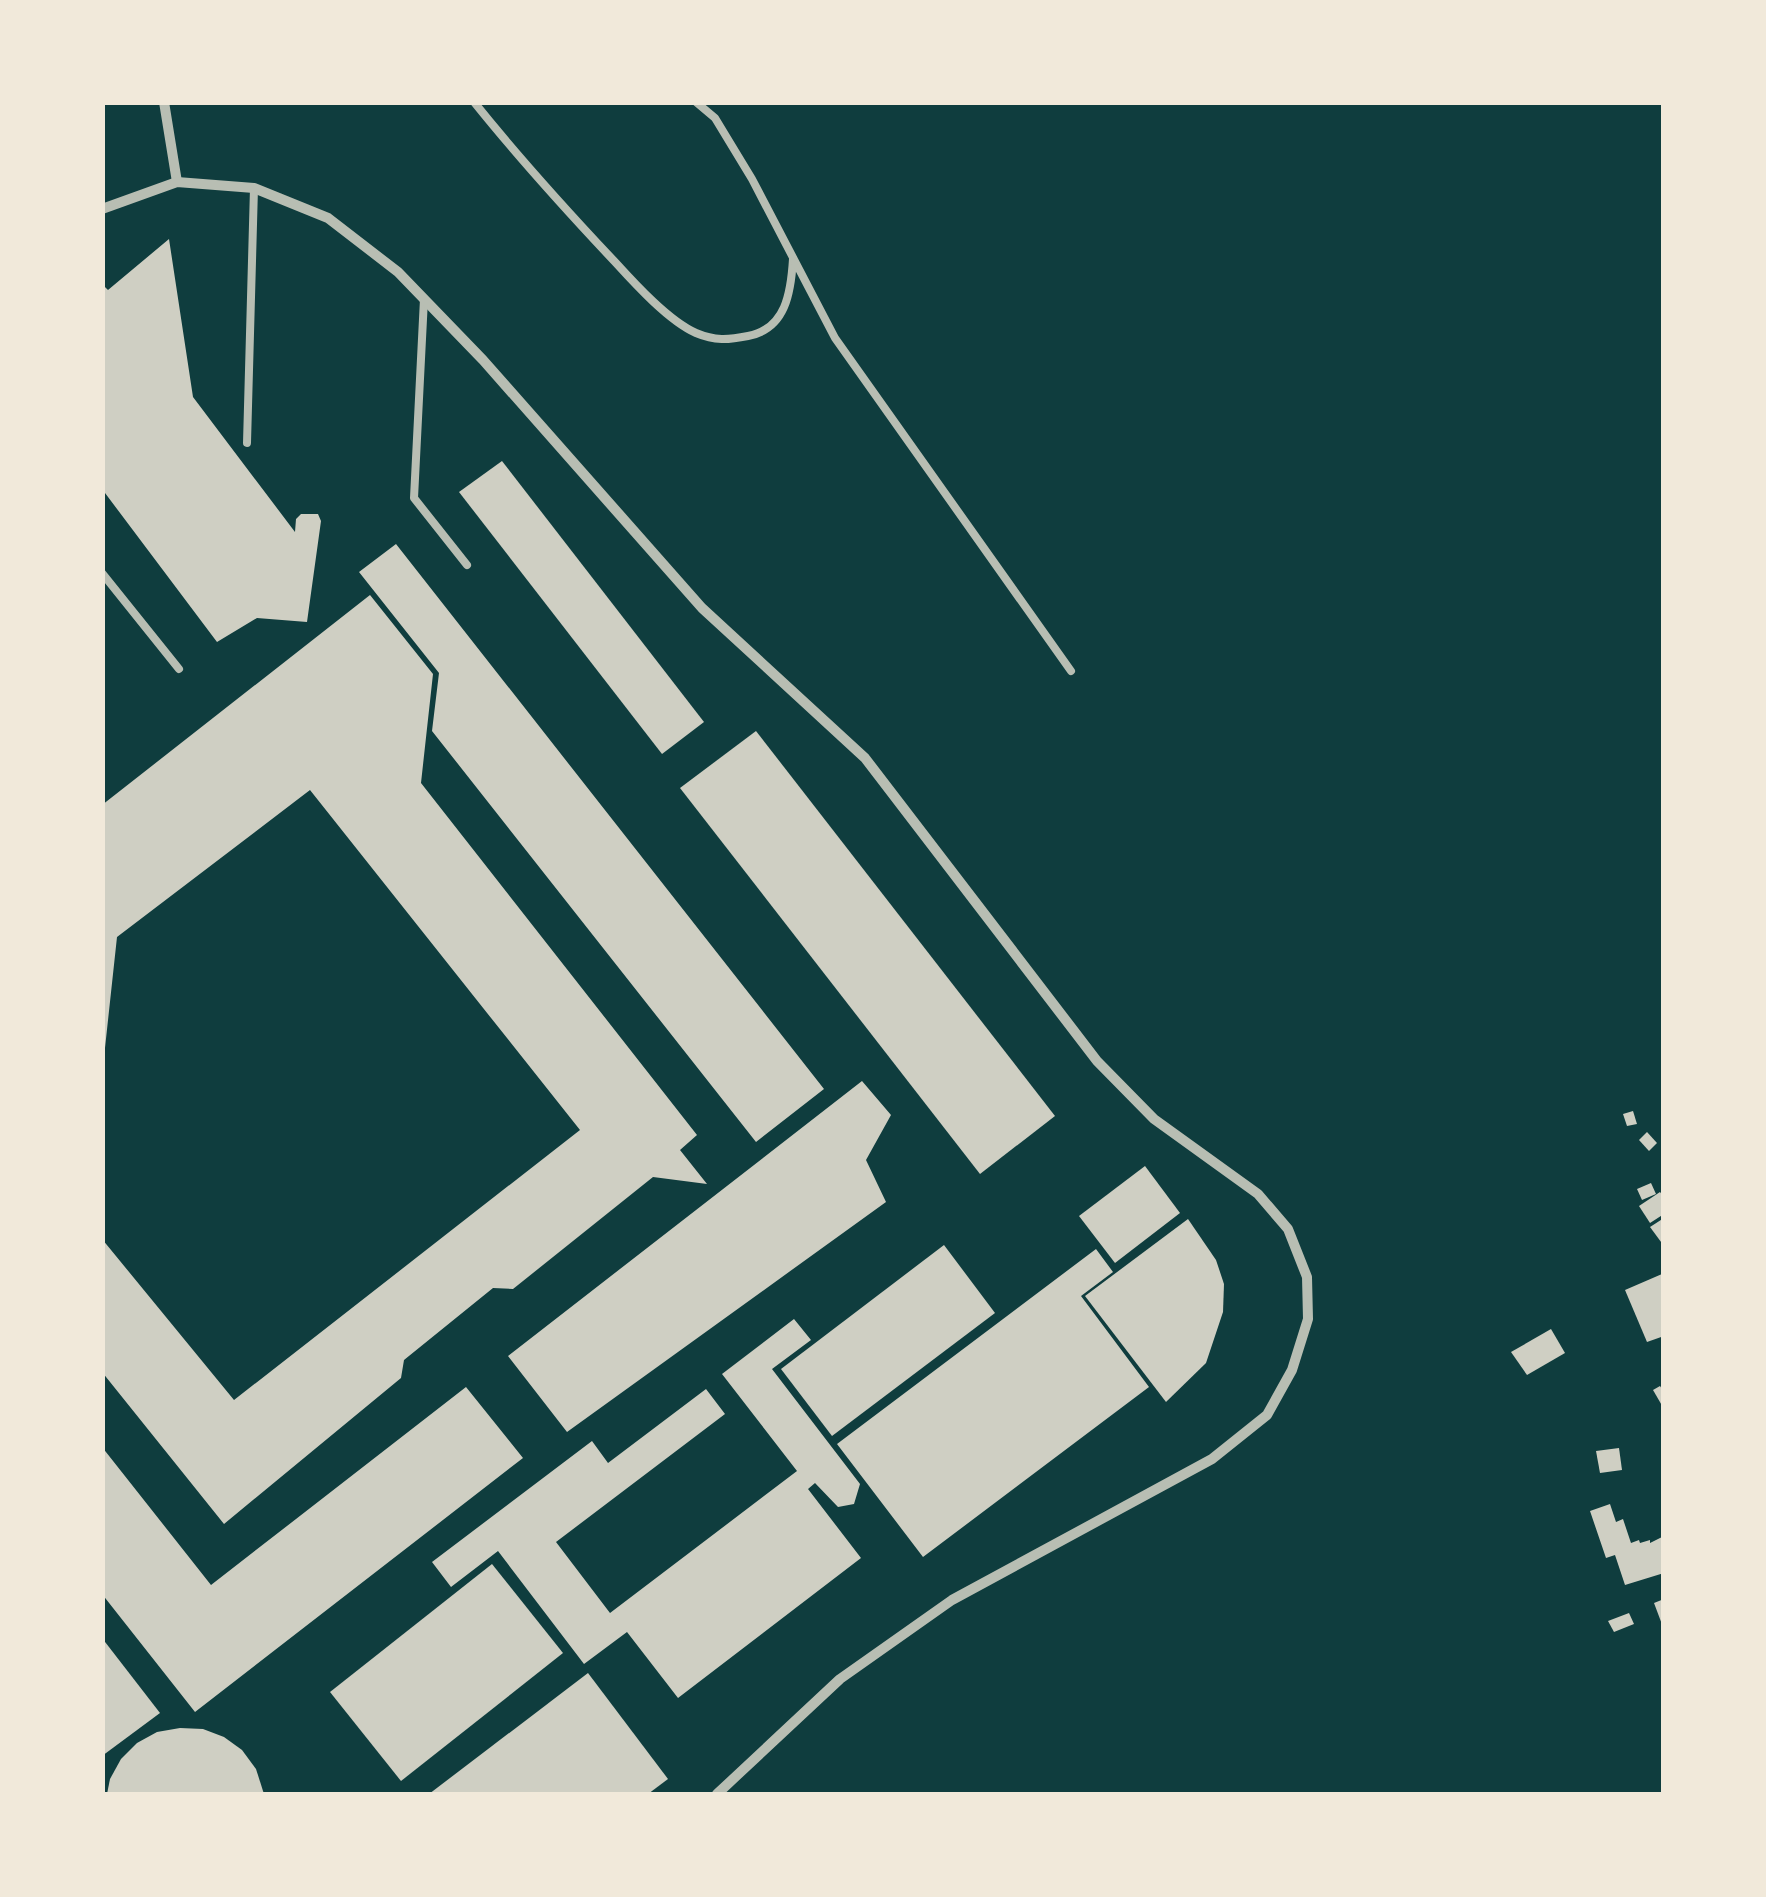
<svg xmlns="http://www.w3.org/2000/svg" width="1766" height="1897" viewBox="0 0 1766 1897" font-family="'Source Serif 4',serif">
<rect width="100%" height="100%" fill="#0f3d3e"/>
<!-- building -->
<g fill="#cfcfc3">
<path d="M169 239 193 397 295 532 296 519 301 514H318L321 521 307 622 257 618 217 642 102 489V284L108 290Z"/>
<path d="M502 461 704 722 662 754 459 492Z"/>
<path d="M396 544 824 1089 756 1142 432 731 439 673 359 572Z"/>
<path d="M370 595 433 674 421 783 697 1135 680 1150 707 1184 653 1177 513 1289 493 1288 404 1360 401 1378 224 1524 102 1372V1239L234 1400 580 1130 310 790 117 937 105 1048H102V805Z"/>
<path d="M756 731 1055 1116 980 1174 680 788Z"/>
<path d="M862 1081 891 1115 866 1160 886 1202 567 1432 508 1356Z"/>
<path d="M1633 1111 1637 1124 1627 1126 1623 1114Z"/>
<path d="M1647 1132 1657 1143 1649 1151 1639 1140Z"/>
<path d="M1145 1166 1180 1213 1115 1263 1079 1216Z"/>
<path d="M1651 1183 1656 1194 1642 1200 1637 1189Z"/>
<path d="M1660 1192 1664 1197V1214L1650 1223 1639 1206Z"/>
<path d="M1664 1218V1246L1650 1227Z"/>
<path d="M1188 1219 1216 1260 1224 1284 1223 1312 1206 1363 1166 1402 1085 1296Z"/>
<path d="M944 1245 995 1313 832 1436 781 1369Z"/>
<path d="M1096 1249 1113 1272 1081 1296 1149 1387 923 1557 837 1444Z"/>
<path d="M1662 1274 1664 1336 1647 1342 1625 1290Z"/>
<path d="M794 1319 811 1340 772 1369 860 1484 854 1504 838 1507 815 1483 808 1489 861 1558 678 1698 627 1632 584 1664 498 1551 451 1587 432 1562 592 1441 608 1463 706 1389 725 1414 556 1542 610 1613 797 1471 722 1374Z"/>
<path d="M1551 1329 1565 1353 1527 1375 1511 1352Z"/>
<path d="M1660 1386 1664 1392V1409L1653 1390Z"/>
<path d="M466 1387 523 1458 195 1712 102 1594V1447L211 1585Z"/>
<path d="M1619 1448 1622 1470 1600 1473 1596 1451Z"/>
<path d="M1610 1504 1616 1522 1623 1519 1631 1543 1639 1540 1640 1543 1650 1540V1543L1664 1536V1573L1625 1585 1615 1555 1606 1558 1590 1511Z"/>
<path d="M492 1564 563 1653 401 1781 330 1692Z"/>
<path d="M1664 1599V1627H1663L1654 1603Z"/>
<path d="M1629 1613 1634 1624 1614 1632 1608 1621Z"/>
<path d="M102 1638 160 1713 102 1756Z"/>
<path d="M588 1673 668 1779 648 1794H429Z"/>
<path d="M180 1728 203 1729 224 1737 242 1750 256 1769 264 1794H107L110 1779 121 1759 137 1743 157 1732Z"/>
</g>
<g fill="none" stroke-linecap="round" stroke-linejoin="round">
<!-- service -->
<g stroke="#b8beb3" stroke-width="8">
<path d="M474 102C519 158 567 211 616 263 636 285 669 321 696 333 715 341 728 340 748 336 786 329 791 292 793 259"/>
<path d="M696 102 715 118 752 179 835 338 1071 671"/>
<path d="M424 299 414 498 467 565"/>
<path d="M247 443 254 188"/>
<path d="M102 573 179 669"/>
</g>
<!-- minor -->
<g stroke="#b8beb3" stroke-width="10">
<path d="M164 102 177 182"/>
<path d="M102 209 177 182 254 188 328 218 398 272 483 360 702 608 865 758 1097 1061 1154 1119 1258 1194 1288 1229 1307 1277 1308 1319 1292 1370 1267 1415 1212 1459 952 1600 840 1679 717 1794"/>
</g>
</g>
<!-- border -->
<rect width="1766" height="1897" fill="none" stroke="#f1e9da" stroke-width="210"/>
</svg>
